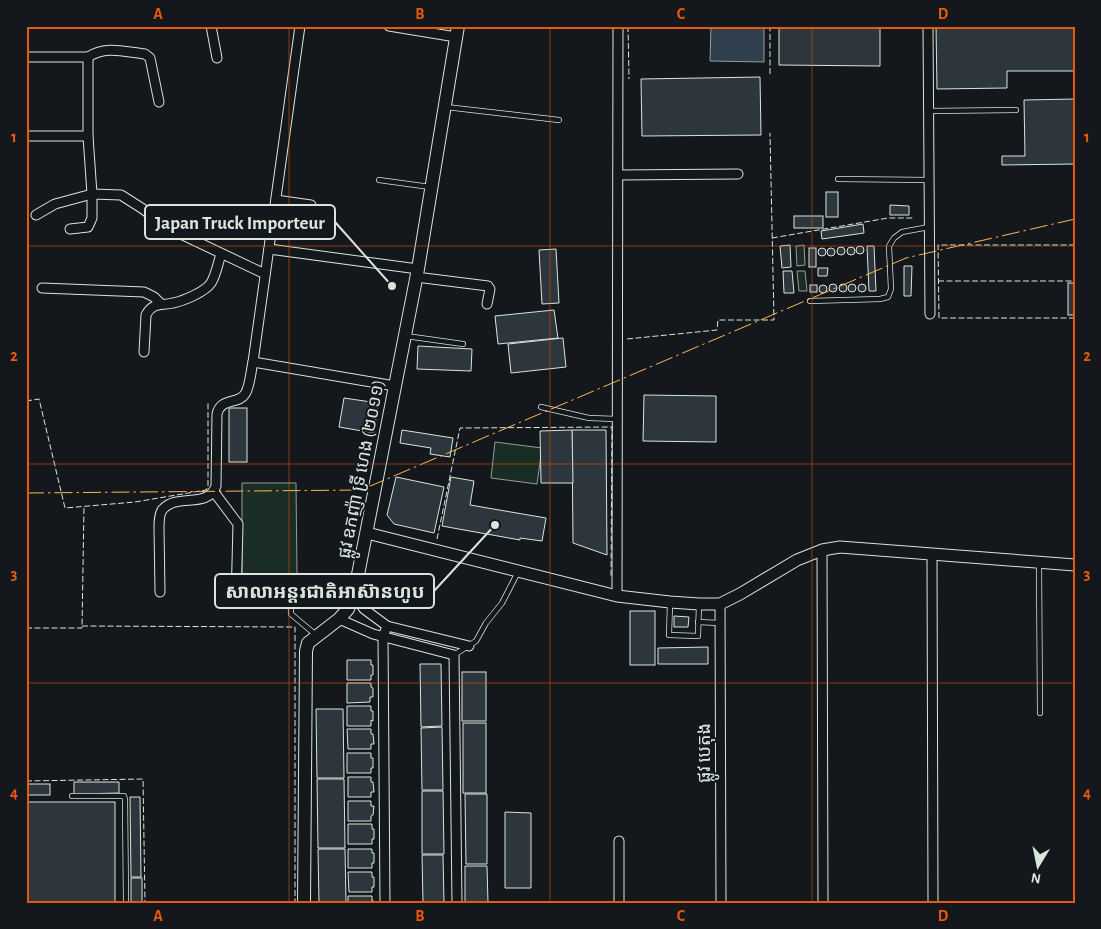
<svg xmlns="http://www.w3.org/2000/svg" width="1101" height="929" viewBox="0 0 1101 929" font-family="'Alegreya Sans','Noto Sans Khmer',sans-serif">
<rect width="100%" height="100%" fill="#14181c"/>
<!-- green -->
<g fill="#1a2d24" stroke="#939e99">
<path d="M804 245 805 265 797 266 796 246Z"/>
<path d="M797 271H805L807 291H799Z"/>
<path d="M495 442 542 448 537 484 491 478Z"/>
<path d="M242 483H296L297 575 242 576Z"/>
</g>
<!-- water -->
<path fill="#2f3f4d" stroke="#939e99" d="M711 26H764V62L710 61Z"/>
<!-- building -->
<g fill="#2c363c" stroke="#d8e6dc">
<path d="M779 26H880V66L779 65Z"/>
<path d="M936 26H1075V71H1007V88L937 89Z"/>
<path d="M760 77 761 135 642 136 641 79Z"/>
<path d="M1075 99V164L1002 165V156H1025L1024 100Z"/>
<rect x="826" y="192" width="12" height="25"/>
<path d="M890 205 909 206V215H890Z"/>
<rect x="794" y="216" width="29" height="12"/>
<path d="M863 224 864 233 822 239 821 231Z"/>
<path d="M790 245 791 267 782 268 780 246Z"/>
<path d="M867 246H874L876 291H869Z"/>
<circle cx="860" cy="250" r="4"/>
<circle cx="841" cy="251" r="4"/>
<circle cx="851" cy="251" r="4"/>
<rect x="809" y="248" width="7" height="19"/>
<circle cx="831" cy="252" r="4"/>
<circle cx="822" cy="252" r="4"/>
<path d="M556 249 559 303 542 304 539 250Z"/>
<path d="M904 266H912L911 296H904Z"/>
<path d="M818 268H828L827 276H818Z"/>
<path d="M783 271H792L794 293H784Z"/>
<rect x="1068" y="283" width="7" height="32"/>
<circle cx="852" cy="288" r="4"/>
<circle cx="843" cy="288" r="4"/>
<circle cx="833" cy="288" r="4"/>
<circle cx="862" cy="288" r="4"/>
<rect x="810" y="285" width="7" height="7"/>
<circle cx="823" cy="289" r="4"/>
<path d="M554 310 558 338 498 344 495 316Z"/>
<path d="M563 338 566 367 511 373 508 344Z"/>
<path d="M418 346 472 349 471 371 417 369Z"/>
<path d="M644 395 716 396V442L643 441Z"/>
<path d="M344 398 378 403 374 433 339 427Z"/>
<rect x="229" y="408" width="18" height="54"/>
<path d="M402 430 453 438 450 457 430 454 431 448 400 443Z"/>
<path d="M572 430H606L607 555 573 543Z"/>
<path d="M572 430 573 483H541L540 431Z"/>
<path d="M396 477 444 487 434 533 394 524 387 515Z"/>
<path d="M451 477 474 481 470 505 546 518 542 541 520 538V540L442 526Z"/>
<rect x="630" y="611" width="25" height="54"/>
<path d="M674 616 689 617 688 627H674Z"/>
<path d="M708 647V664H658V648Z"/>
<path d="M347 660H371V665H373V675H371V680H347Z"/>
<path d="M420 664H441L442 726 421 727Z"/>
<rect x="462" y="672" width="24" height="49"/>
<path d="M347 683H371V687L373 688V697H370V702L347 703Z"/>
<path d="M347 706H371V711H373V721L371 720V726H347Z"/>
<path d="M316 709H343L344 778H317Z"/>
<rect x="463" y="723" width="23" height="70"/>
<path d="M442 727 443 790H422L421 728Z"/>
<path d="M347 729H371V734H373L374 744H371V749H348Z"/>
<path d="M347 753H371V758H373V768H371V773H347Z"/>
<path d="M348 777H371V782H373L374 792H371V797H348Z"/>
<path d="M317 779H344L345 848H318Z"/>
<path d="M74 782H119V793L74 794Z"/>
<rect x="28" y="784" width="22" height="11"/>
<path d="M422 791H443L444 854H422Z"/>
<path d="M465 794H487V864H466Z"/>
<path d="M130 797H140L141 877H131Z"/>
<path d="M348 801H371V806H374L373 815 371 816V821H348Z"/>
<rect x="26" y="802" width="89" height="101"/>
<path d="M505 812 531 813V888H505Z"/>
<path d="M348 824H372V829H374V839H372V844H348Z"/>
<path d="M318 849H345L346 903H319Z"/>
<path d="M348 849H372V853H374V863H372V868H348Z"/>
<path d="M422 855H443L444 903H423Z"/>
<path d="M465 866H487L488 903H465Z"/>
<path d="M348 872H372V877H374V887H372V892H349Z"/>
<rect x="131" y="878" width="11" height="25"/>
<path d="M348 896H372V901H374V903H348Z"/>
</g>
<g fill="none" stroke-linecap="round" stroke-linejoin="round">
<!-- service casing -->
<g stroke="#d8e6dc" stroke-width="6">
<g id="service">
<path d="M446 107 559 120"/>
<path d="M928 111 1016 110"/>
<path d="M838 179 929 180"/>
<path d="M379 180 430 187"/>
<path d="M810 301 880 299 888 297 891 289 889 246 894 238 902 232 929 227"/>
<path d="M406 336 463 344"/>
<path d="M541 407 589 418 617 419"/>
<path d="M1039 564 1040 713"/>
<path d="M290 580 291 614 316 635"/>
<path d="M670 604 669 635 698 636 699 605"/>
<path d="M698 622 719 623"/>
<path d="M454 655 476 641 486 623 502 603 518 572"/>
<path d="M72 796H124L125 799 126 903"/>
</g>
</g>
<!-- minor casing -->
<g stroke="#d8e6dc" stroke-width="11">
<g id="minor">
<path d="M211 26 217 58"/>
<path d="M389 26 456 37"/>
<path d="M928 26 930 314"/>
<path d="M26 57H88C106 45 125 52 145 54L150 58 159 102"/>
<path d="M26 136H88"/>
<path d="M618 175 738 174"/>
<path d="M276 200 311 205"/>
<path d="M36 215 55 204 92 194 121 195 143 209 168 228 265 274"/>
<path d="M70 229 88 227 92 218V194L88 136V57"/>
<path d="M269 249 418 269"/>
<path d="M416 277 488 286 490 289 487 304"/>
<path d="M42 288 144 292 154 297 161 304"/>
<path d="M144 352 146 315C153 302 160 306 173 303 183 301 205 292 211 283 216 275 218 263 221 254"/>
<path d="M253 362 395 386"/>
<path d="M214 492 238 524 236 602"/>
<path d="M822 550 823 903"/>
<path d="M932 555 933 903"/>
<path d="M160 592 159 528C159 522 159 513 163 509 177 493 208 509 216 486L217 414C221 397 238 405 245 394 250 387 251 370 253 362L300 26"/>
<path d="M354 595 364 609 387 626 469 646"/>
<path d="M617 596 618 26"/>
<path d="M720 604 721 903"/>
<path d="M339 619 373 634 454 655 457 903"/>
<path d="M619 841V903"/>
<path d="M385 903 383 637 387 626"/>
</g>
</g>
<!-- tertiary casing -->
<g stroke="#d8e6dc" stroke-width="13">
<path id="tertiary" d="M367 533 617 596 670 602 699 604H720L740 594 797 560 822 550 840 547 1075 565"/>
</g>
<!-- secondary casing -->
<g stroke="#d8e6dc" stroke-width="14">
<path id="secondary" d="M304 903 306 651 308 643 339 619 348 609 354 595 418 269 458 26"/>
</g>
<!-- service -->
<use href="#service" stroke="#14181c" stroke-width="4.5"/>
<!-- minor -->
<use href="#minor" stroke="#14181c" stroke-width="9"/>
<!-- tertiary -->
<use href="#tertiary" stroke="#14181c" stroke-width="11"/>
<!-- secondary -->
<use href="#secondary" stroke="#14181c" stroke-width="12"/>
<!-- fence -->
<g stroke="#d8e6dc" stroke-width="1" stroke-dasharray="6 2.5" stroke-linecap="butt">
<path d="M628 26 629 79"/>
<path d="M770 74V26"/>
<path d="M772 238 888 218H914"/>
<path d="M1075 245H938L939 318H1075"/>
<path d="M938 281H1075"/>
<path d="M627 339 717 330 718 320H774L770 133"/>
<path d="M26 401 39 399 65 508 135 502 206 490 208 486V401"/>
<path d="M437 539 460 428 612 427 611 577"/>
<path d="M82 626 295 627V903"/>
<path d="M26 628H82L84 506"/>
<path d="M26 781 143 779 145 903"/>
</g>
<!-- power -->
<path stroke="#ffb74d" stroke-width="1" stroke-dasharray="18 4 2.5 4" stroke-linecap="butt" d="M26 493 361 490 906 258 1075 219"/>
</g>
<!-- grid -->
<path fill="none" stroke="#e8590c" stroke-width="1" stroke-opacity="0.55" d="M289 26V903M550 26V903M812 26V903M26 246H1075M26 464H1075M26 683H1075"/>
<g text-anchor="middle" stroke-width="4" stroke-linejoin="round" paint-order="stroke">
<!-- street labels -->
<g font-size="18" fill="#d8e6dc" stroke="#14181c">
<text transform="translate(361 469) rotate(-79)" y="6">ផ្លូវ ឧកញ៉ា ទ្រី ហេង (២០១១)</text>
<text transform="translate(704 753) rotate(-90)" y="6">ផ្លូវ បេតុង</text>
</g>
</g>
<!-- callouts -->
<path fill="none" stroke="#d8e6dc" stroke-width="2" d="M392 286L335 222M495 525L434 591"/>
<g fill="#d8e6dc" stroke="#14181c" stroke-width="2">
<circle cx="392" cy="286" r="5"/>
<circle cx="495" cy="525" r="5"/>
</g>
<g fill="#14181c" stroke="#d8e6dc" stroke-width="2">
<rect x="145" y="205" width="190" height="34" rx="5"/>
<rect x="215" y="574" width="219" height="34" rx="5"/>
</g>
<g font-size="19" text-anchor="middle" font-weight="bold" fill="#d8e6dc">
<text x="240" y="229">Japan Truck Importeur</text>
<text x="325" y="598">សាលាអន្ដរជាតិអាស៊ានហូប</text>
</g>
<!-- border -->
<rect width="1101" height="929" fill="none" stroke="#14181c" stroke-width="55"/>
<!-- north arrow -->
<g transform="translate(1038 866) rotate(190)" stroke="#14181c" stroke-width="4" paint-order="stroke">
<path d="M0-4L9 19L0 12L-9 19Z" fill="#d8e6dc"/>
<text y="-8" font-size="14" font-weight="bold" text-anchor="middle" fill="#d8e6dc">N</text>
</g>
<rect x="28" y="28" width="1046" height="874" fill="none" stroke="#e8590c" stroke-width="2"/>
<g font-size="16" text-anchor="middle" font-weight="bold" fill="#e8590c">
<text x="158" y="19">A</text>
<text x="420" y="19">B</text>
<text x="681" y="19">C</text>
<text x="943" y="19">D</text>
<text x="14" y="142">1</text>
<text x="1087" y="142">1</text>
<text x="14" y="361">2</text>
<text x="1087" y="361">2</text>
<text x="14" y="579">3</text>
<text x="1087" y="579">3</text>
<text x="14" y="798">4</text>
<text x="1087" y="798">4</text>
<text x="158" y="921">A</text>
<text x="420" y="921">B</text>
<text x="681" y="921">C</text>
<text x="943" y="921">D</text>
</g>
</svg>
